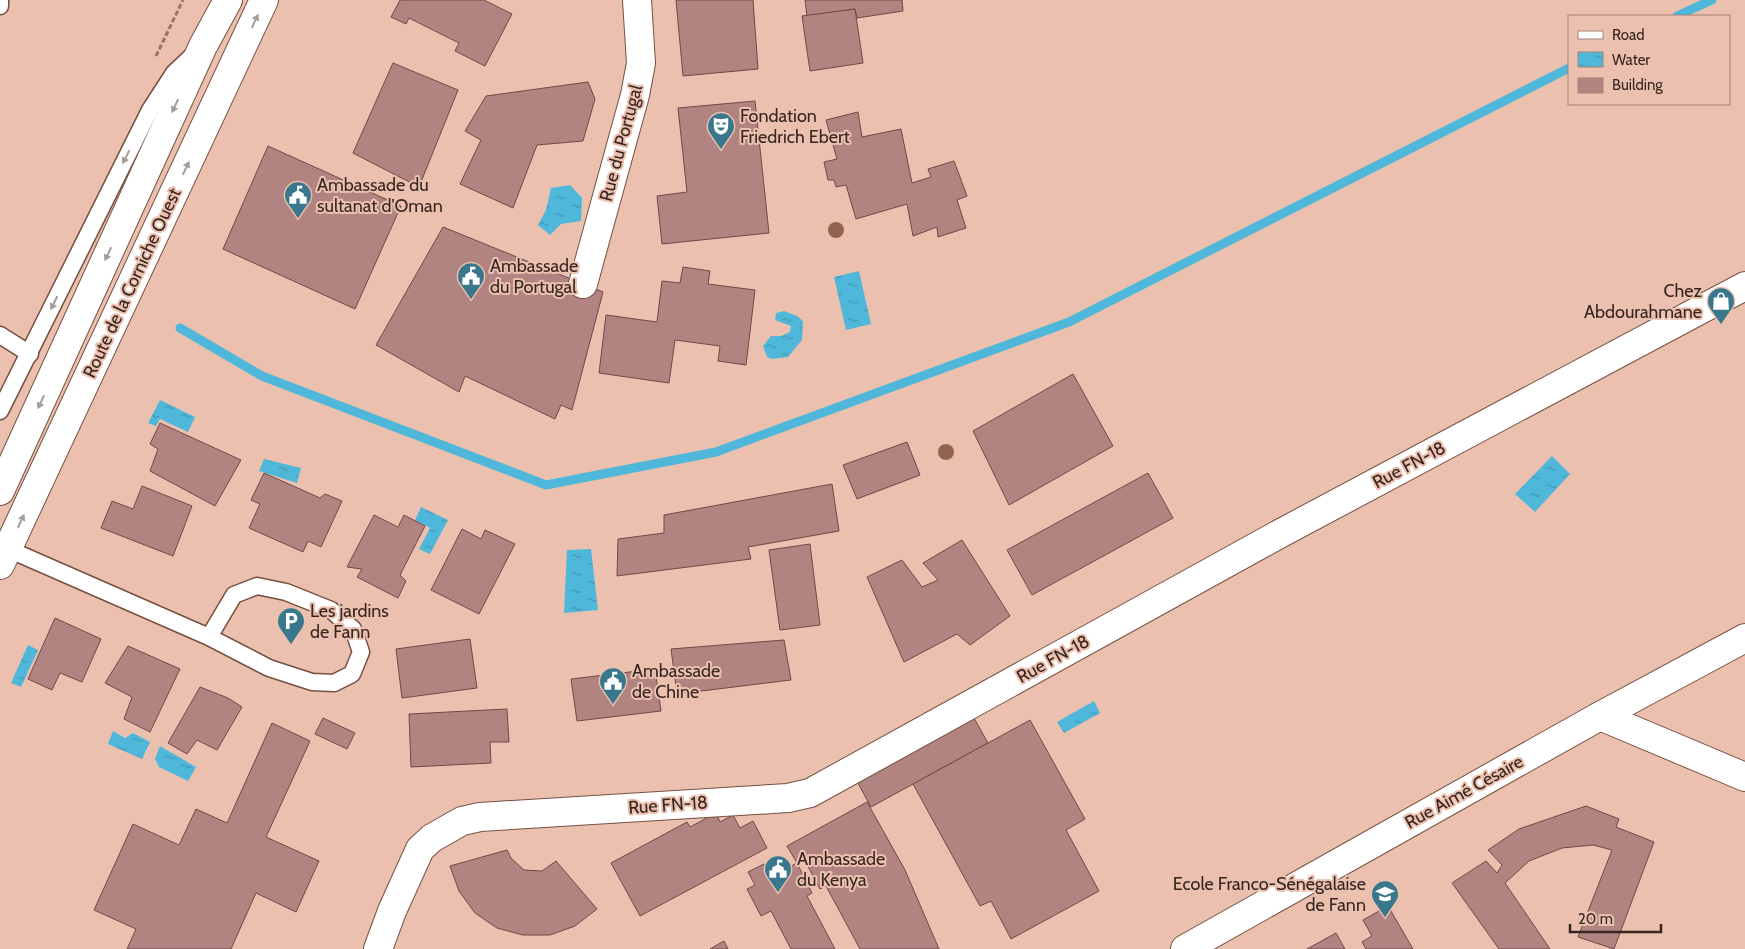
<svg xmlns="http://www.w3.org/2000/svg" width="1745" height="949" viewBox="0 0 1745 949" font-family="Cabin,sans-serif">
<defs>
<pattern id="water-ripples" width="26" height="14" patternUnits="userSpaceOnUse" patternTransform="scale(1.25)"><rect width="26" height="14" fill="#4fb8da"/><path d="M2 4q2-2 4 0t4 0M15 11q2-2 4 0t4 0" fill="none" stroke="#4295b0"/></pattern>
</defs>
<rect width="100%" height="100%" fill="#ebc0af"/>
<!-- water -->
<g fill="url(#water-ripples)">
<path d="M570 185 582 198 581 221 561 224 550 235 538 225 546 210 551 188Z"/>
<path d="M859 271 871 324 846 330 834 277Z"/>
<path d="M784 311 797 316 803 321 802 340 788 357 772 359 767 357 763 346 771 336H781L790 332 791 326 775 320 776 313Z"/>
<path d="M160 400 195 417 188 432 160 419 156 426 148 423Z"/>
<path d="M1552 456 1570 474 1535 512 1515 494Z"/>
<path d="M264 459 301 468 297 483 259 471Z"/>
<path d="M421 507 448 520 430 554 419 549 430 528 415 520Z"/>
<path d="M591 549 598 610 564 613 567 550Z"/>
<path d="M28 645 38 650 21 687 11 683Z"/>
<path d="M1094 701 1100 713 1064 733 1057 722Z"/>
<path d="M113 731 125 738 133 733 150 742 142 759 108 744Z"/>
<path d="M160 746 196 767 188 781 159 767 155 759Z"/>
</g>
<g fill="none" stroke-linecap="round" stroke-linejoin="round">
<!-- stream -->
<g stroke="#4fb8da" stroke-width="9">
<path d="M1677 16 1712 0"/>
<path d="M180 328 262 376 546 485 716 452 1069 322 1569 68"/>
</g>
</g>
<!-- building -->
<g fill="#b18482" stroke="#704846">
<path d="M400 0H484L512 14 485 66 455 51 459 43 409 18 406 24 391 17Z"/>
<path d="M676 0H753L758 69 683 76Z"/>
<path d="M805 0H902L903 11 857 18 855 9 807 16Z"/>
<path d="M855 9 863 63 810 71 802 16Z"/>
<path d="M393 63 458 90 419 187 353 153Z"/>
<path d="M588 82 595 99 583 141 537 145 513 208 460 184 481 140 465 131 486 96Z"/>
<path d="M755 101 769 233 662 244 657 196 687 192 678 108Z"/>
<path d="M858 112 862 137 901 129 912 183 931 177 928 169 954 161 967 196 957 200 966 228 938 237 937 227 913 236 907 204 856 219 846 185 836 187 834 180H828L824 162 837 159 826 120Z"/>
<path d="M268 146 401 206 355 309 223 249Z"/>
<path d="M443 227 603 292 572 410 561 405 555 419 465 376 459 392 376 345Z"/>
<path d="M683 267 710 271 708 284 755 290 746 365 718 361 720 346 675 340 669 383 599 373 606 315 657 322 662 281 680 283Z"/>
<path d="M1073 374 1113 446 1009 505 973 431Z"/>
<path d="M160 423 241 460 215 506 150 471 158 449 150 444Z"/>
<path d="M907 442 920 475 857 499 843 465Z"/>
<path d="M264 473 320 498 325 494 342 501 321 547 308 541 303 552 249 528 260 504 251 500Z"/>
<path d="M1148 473 1173 518 1032 595 1007 550Z"/>
<path d="M832 484 839 531 748 547 751 559 617 576 618 539 664 533V515Z"/>
<path d="M142 486 192 506 173 556 101 528 112 501 133 509Z"/>
<path d="M374 515 398 527 404 515 425 526 400 575 406 581 398 598 357 577 362 569 347 567Z"/>
<path d="M462 529 481 539 485 530 515 544 479 614 431 590Z"/>
<path d="M962 540 1010 616 970 645 957 634 904 662 867 577 902 560 922 587 938 580 923 563Z"/>
<path d="M810 544 820 625 780 630 769 550Z"/>
<path d="M55 618 101 639 82 682 60 673 52 690 28 679Z"/>
<path d="M470 639 477 688 402 698 396 649Z"/>
<path d="M784 640 791 680 677 694 671 649Z"/>
<path d="M128 646 180 669 150 732 124 719 132 697 105 683Z"/>
<path d="M655 669 661 711 577 721 571 679Z"/>
<path d="M200 687 228 698 242 707 217 750 197 740 187 754 168 743Z"/>
<path d="M507 709 509 742H490L491 763 411 767 409 714Z"/>
<path d="M970 711 988 743 871 807 854 776Z"/>
<path d="M323 718 355 733 347 749 315 734Z"/>
<path d="M1030 720 1085 819 1066 830 1099 891 1011 939 991 901 980 906 913 784Z"/>
<path d="M272 723 310 741 266 837 319 861 296 912 256 893 231 949H127L136 929 94 910 133 824 179 845 196 809 227 823Z"/>
<path d="M867 802 905 870 939 949H860L826 886 820 889 804 859 797 863 787 846Z"/>
<path d="M1586 806 1619 819 1616 827 1654 842 1614 949 1578 937 1612 850 1593 845 1562 848 1529 861 1505 883 1550 949H1499L1452 883 1486 861 1497 873 1502 865 1488 850 1519 829Z"/>
<path d="M716 813 720 822 733 815 740 828 753 821 767 848 640 916 611 863 687 822 690 827Z"/>
<path d="M507 850 511 858 524 870 542 871 556 861 597 909 575 926 550 935H523L497 928 475 913 459 891 450 866Z"/>
<path d="M797 863 812 893 807 896 835 949H791L771 911 761 916 747 889 755 885 748 872 764 864 770 877Z"/>
<path d="M1388 906 1413 949H1366L1362 942 1372 936 1363 920Z"/>
<path d="M1336 933 1345 949H1307Z"/>
<path d="M724 941 728 949H710Z"/>
</g>
<g fill="none" stroke-linecap="round" stroke-linejoin="round">
<!-- service casing -->
<g stroke="#755041" stroke-width="19">
<g id="service">
<path d="M0 6V0"/>
<path d="M0 335 30 354"/>
<path d="M0 411 150 110 174 73 192 56"/>
<path d="M8 549 209 637 269 668 312 682 334 683 352 674 361 652 353 629 331 610 286 592 257 586 234 595 209 637"/>
</g>
</g>
<!-- minor casing -->
<g stroke="#755041" stroke-width="30">
<g id="minor">
<path d="M583 284 635 95 641 63 637 0"/>
<path d="M1600 716 1745 777"/>
<path d="M378 949 392 911 420 849 432 838 462 821 480 817 788 798 810 793 1283 532 1745 286"/>
</g>
</g>
<!-- tertiary casing -->
<g stroke="#755041" stroke-width="30">
<path id="tertiary" d="M1185 949 1600 716 1745 638"/>
</g>
<!-- trunk casing -->
<g stroke="#755041" stroke-width="30">
<g id="trunk">
<path d="M0 491 203 46 228 0"/>
<path d="M0 565 264 0"/>
</g>
</g>
<!-- path -->
<path stroke="#94766a" stroke-width="3" stroke-dasharray="5 2.5" stroke-linecap="butt" d="M156 56 183 0"/>
<!-- service -->
<use href="#service" stroke="#fff" stroke-width="16"/>
<!-- minor -->
<use href="#minor" stroke="#fff" stroke-width="28"/>
<!-- tertiary -->
<use href="#tertiary" stroke="#fff" stroke-width="28"/>
<!-- trunk -->
<use href="#trunk" stroke="#fff" stroke-width="28"/>
</g>
<!-- trees -->
<g fill="#926450">
<circle cx="836" cy="230" r="8"/>
<circle cx="946" cy="452" r="8"/>
</g>
<!-- one-way arrows -->
<defs><path id="oneway-solid" d="M-6-.8H1V-3.2L6.5 0L1 3.2V.8H-6Z" transform="scale(1.25)"/></defs>
<g fill="#a59d9b">
<use href="#oneway-solid" transform="translate(255 21) rotate(-65)"/>
<use href="#oneway-solid" transform="translate(175 106) rotate(115)"/>
<use href="#oneway-solid" transform="translate(126 157) rotate(117)"/>
<use href="#oneway-solid" transform="translate(186 168) rotate(-65)"/>
<use href="#oneway-solid" transform="translate(108 254) rotate(115)"/>
<use href="#oneway-solid" transform="translate(54 303) rotate(116)"/>
<use href="#oneway-solid" transform="translate(41 402) rotate(115)"/>
<use href="#oneway-solid" transform="translate(21 521) rotate(-65)"/>
</g>
<!-- icons -->
<defs>
<g id="theatre-pin" transform="scale(1.4375)"><path d="M0 17L-7.5 6A9.5 9.5 0 1 1 7.5 6Z" fill="#38778c" stroke="#ebc0af"/><path d="M-5-5.5Q0-4 5-5.5V0Q5 5 0 6Q-5 5-5 0ZM-3.3-2.5H-1v1.5H-3.3ZM1-2.5H3.3v1.5H1ZM-2.8 1Q0 5.5 2.8 1Z" fill="#fff"/></g>
<g id="civic-pin" transform="scale(1.4375)"><path d="M0 17L-7.5 6A9.5 9.5 0 1 1 7.5 6Z" fill="#38778c" stroke="#ebc0af"/><path d="M-.6-6.5H3V-4.5H.6V-3L4-1V1h2V6H-6V1h2V-1L-.6-3ZM-1.2 2.5V6h2.4V2.5Z" fill="#fff"/></g>
<g id="shop-pin" transform="scale(1.4375)"><path d="M0 17L-7.5 6A9.5 9.5 0 1 1 7.5 6Z" fill="#38778c" stroke="#ebc0af"/><path d="M-5-2.5h2.3a2.7 3.5 0 0 1 5.4 0H5L5.5 6h-11ZM-1.5-2.5h3a1.5 2.3 0 0 0-3 0Z" fill="#fff"/></g>
<g id="parking-pin" transform="scale(1.4375)"><path d="M0 17L-7.5 6A9.5 9.5 0 1 1 7.5 6Z" fill="#38778c" stroke="#ebc0af"/><path d="M-3.5-5.5H1a3.5 3.5 0 0 1 0 7H-1V5.5H-3.5ZM-1-3.4V-.6H.8a1.4 1.4 0 0 0 0-2.8Z" fill="#fff"/></g>
<g id="school-pin" transform="scale(1.4375)"><path d="M0 17L-7.5 6A9.5 9.5 0 1 1 7.5 6Z" fill="#38778c" stroke="#ebc0af"/><path d="M0-5L7-2L0 1L-7-2ZM-4 1L0 2.5L4 1V4Q0 6-4 4Z" fill="#fff"/></g>
</defs>
<g fill-rule="evenodd">
<use href="#theatre-pin" x="721" y="126"/>
<use href="#civic-pin" x="298" y="195"/>
<use href="#civic-pin" x="471" y="276"/>
<use href="#shop-pin" x="1721" y="301"/>
<use href="#parking-pin" x="291" y="621"/>
<use href="#civic-pin" x="613" y="681"/>
<use href="#civic-pin" x="778" y="869"/>
<use href="#school-pin" x="1385" y="894"/>
</g>
<g text-anchor="middle" stroke-width="4" stroke-linejoin="round" paint-order="stroke">
<!-- poi labels -->
<g font-size="18" fill="#372620" stroke="#ebc0af" text-anchor="start">
<text x="740" y="122">Fondation<tspan x="740" dy="21">Friedrich Ebert</tspan></text>
<text x="317" y="191">Ambassade du<tspan x="317" dy="21">sultanat d'Oman</tspan></text>
<text x="490" y="272">Ambassade<tspan x="490" dy="21">du Portugal</tspan></text>
<text x="1702" y="297" text-anchor="end">Chez<tspan x="1702" dy="21">Abdourahmane</tspan></text>
<text x="310" y="617">Les jardins<tspan x="310" dy="21">de Fann</tspan></text>
<text x="632" y="677">Ambassade<tspan x="632" dy="21">de Chine</tspan></text>
<text x="797" y="865">Ambassade<tspan x="797" dy="21">du Kenya</tspan></text>
<text x="1366" y="890" text-anchor="end">Ecole Franco-Sénégalaise<tspan x="1366" dy="21">de Fann</tspan></text>
</g>
<!-- street labels -->
<g font-size="18" fill="#372620" stroke="#ebc0af">
<text transform="translate(621 143) rotate(-75)" y="6">Rue du Portugal</text>
<text transform="translate(132 283) rotate(-65)" y="6">Route de la Corniche Ouest</text>
<text transform="translate(1409 465) rotate(-28)" y="6">Rue FN-18</text>
<text transform="translate(1053 659) rotate(-29)" y="6">Rue FN-18</text>
<text transform="translate(1464 792) rotate(-29)" y="6">Rue Aimé Césaire</text>
<text transform="translate(668 805) rotate(-4)" y="6">Rue FN-18</text>
</g>
</g>
<!-- legend -->
<rect x="1568" y="15" width="162" height="90" fill="#ebc0af" stroke="#a38276"/>
<rect x="1578" y="31" width="25" height="8" fill="#ffffff" stroke="#a38276"/>
<text x="1612" y="40" font-size="15" fill="#372620">Road</text>
<rect x="1578" y="52" width="25" height="15" fill="url(#water-ripples)" stroke="#a38276"/>
<text x="1612" y="65" font-size="15" fill="#372620">Water</text>
<rect x="1578" y="78" width="25" height="15" fill="#b18482" stroke="#a38276"/>
<text x="1612" y="90" font-size="15" fill="#372620">Building</text>
<!-- scale -->
<path d="M1570 924v8h91v-8" fill="none" stroke="#372620" stroke-width="2.5"/>
<text x="1578" y="924" font-size="15" fill="#372620" stroke="#ebc0af" stroke-width="4" paint-order="stroke">20 m</text>
</svg>
